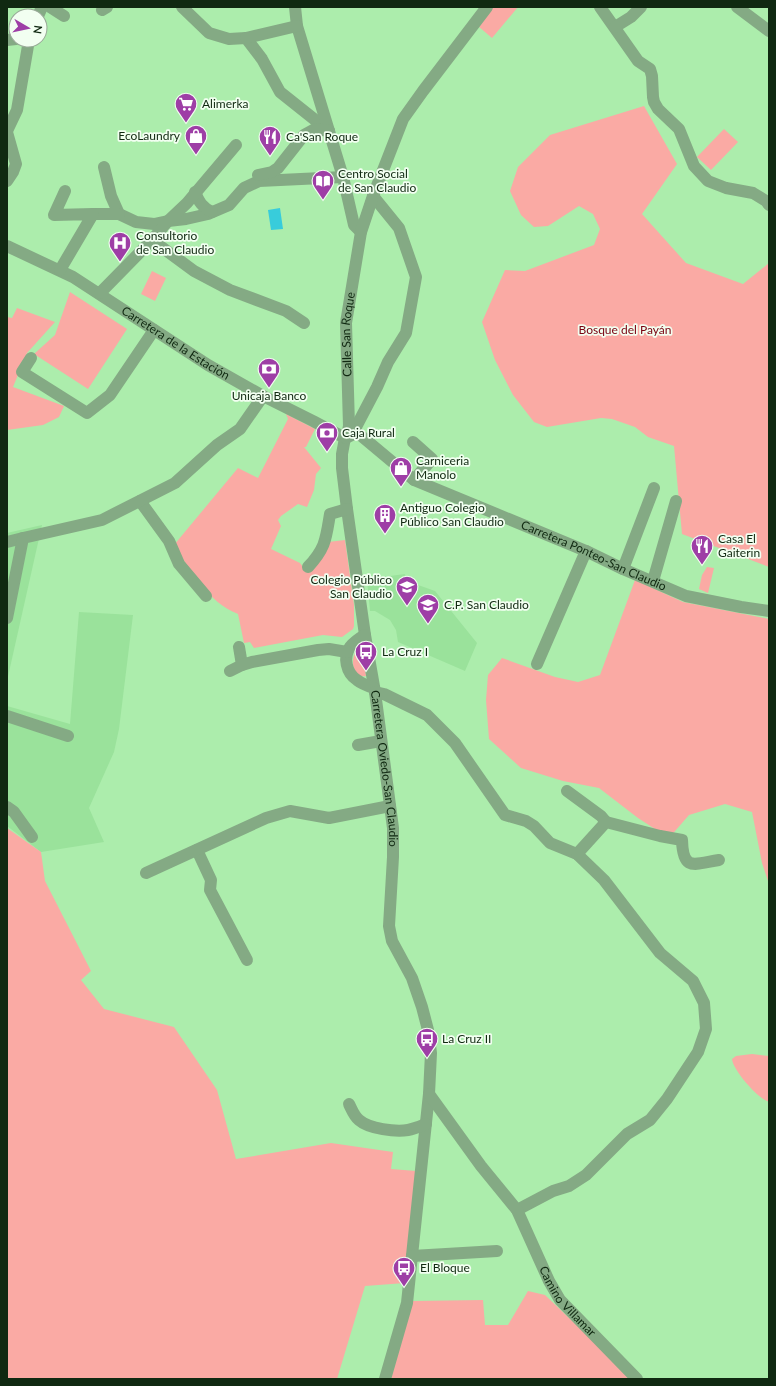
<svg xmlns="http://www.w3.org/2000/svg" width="776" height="1386" viewBox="0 0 776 1386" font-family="Lato,sans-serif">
<rect width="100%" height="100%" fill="#acedac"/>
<!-- built -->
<g fill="#9ae29b">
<path d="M42 525 7 681V533Z"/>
<path d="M405 574 404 580 435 591 477 643 465 671 398 642 396 630 390 620 375 611H370L367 579Z"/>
<path d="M79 612 133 615 119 729 114 752 89 808 104 842 41 852 7 826V706L70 724Z"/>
</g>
<!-- green -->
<g fill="#faaaa4">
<path d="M493 7H518L492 38 478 26Z"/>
<path d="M644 106 677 164 642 214 686 263 743 284 769 263V567L682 534 674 446 648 437 635 427 612 419 601 418 547 427 534 422 513 395 495 360 482 322 505 270 525 271 594 245 600 229 593 214 579 206 548 226 534 227 521 215 510 191 518 167 550 135Z"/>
<path d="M724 129 738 142 711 170 697 157Z"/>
<path d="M152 271 166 278 155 301 141 294Z"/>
<path d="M70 292 127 329 88 389 34 354 55 335Z"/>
<path d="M17 308 55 322 27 353 13 387 64 406 59 417 43 425 7 430V317L12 318Z"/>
<path d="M286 414 315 429 306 447H304L321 468 316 474 314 490 307 507 298 504 281 516 278 520 281 526 271 549 300 563 303 567 328 542 345 540 354 605V626L353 629 342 637 323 635 254 648 250 642 244 643 238 614C208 602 191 572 174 545L238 468 258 478 288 419Z"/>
<path d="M707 567 714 568 708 593 699 589 702 575Z"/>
<path d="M635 580 683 602 769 619V884L762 863 752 812 725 804 689 815 669 838 638 818 599 788 563 781 521 768 489 739 486 700 488 675 502 658 555 677 578 682 600 675Z"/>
<path d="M362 646 366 676C351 679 348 653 362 646Z"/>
<path d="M7 828 41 852 45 881 91 971 81 980 104 1009 174 1027 217 1090 236 1159 331 1143 393 1152 391 1169 416 1171 405 1283 365 1286 337 1379H7Z"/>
<path d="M752 1054 769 1056V1102C765 1100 761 1098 758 1095 750 1088 733 1069 732 1059L736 1056Z"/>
<path d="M528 1291 545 1295 633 1379H391L413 1301 483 1300 485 1325H508Z"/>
</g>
<!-- water -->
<path fill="#38ccdb" d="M280 208 283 229 271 230 268 210Z"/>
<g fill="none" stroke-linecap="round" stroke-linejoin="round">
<!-- minor -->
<g stroke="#84aa84" stroke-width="12">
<path d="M50 7 64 16"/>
<path d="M182 7 209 33 229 39 246 38 262 59 280 92 329 131"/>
<path d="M295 7 297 26 343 177 354 225 361 232"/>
<path d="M600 7 638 61 650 69 652 76 653 97 654 102 658 109 679 129 694 166 708 181 726 188 753 193 766 201 769 205"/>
<path d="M737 7 769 31"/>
<path d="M102 10 107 7"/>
<path d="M38 16 42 7"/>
<path d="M615 27 631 17 641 7"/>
<path d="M246 38 297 26"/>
<path d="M7 40 16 39"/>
<path d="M7 131 17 110 29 40"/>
<path d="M7 132 16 164 13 172 7 181"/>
<path d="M104 167 111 196 119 214 136 222 154 224 168 221 186 219 208 214 229 205 244 188 259 181 343 177"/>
<path d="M258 175 272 172 278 168 304 135 315 129 329 131"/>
<path d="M195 192C199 202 202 207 212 212"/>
<path id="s1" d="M373 196 399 228 416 277 406 333 388 362 377 387 356 427 345 438 342 454V468L347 509 365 635 375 692 393 828V857L389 926 392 941 412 978 422 1007 428 1030 431 1053 429 1094 407 1303 385 1379"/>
<path d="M93 214H119"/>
<path d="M152 240 194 271 230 290 286 311 304 323"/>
<path id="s2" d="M7 246 73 277 208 365 263 396 313 421 345 438"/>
<path d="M60 270 93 214 54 215 65 191"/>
<path d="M100 293 152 240 168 221 187 203 236 145"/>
<path d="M31 358 22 372 87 413 110 395 154 330"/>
<path id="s3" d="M347 436 349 426 346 323 361 232 373 196 403 119 423 91 487 7"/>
<path id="s4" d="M346 438 356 433 359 434 414 480 586 551 623 569 686 596 741 607 769 611"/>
<path d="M413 442 432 459 414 480"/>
<path d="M140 501 169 541 179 564 206 596"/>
<path d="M7 542 23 538"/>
<path d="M308 567C326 548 326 538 330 514L347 509"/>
<path d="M623 569 654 488"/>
<path d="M653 581 676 501"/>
<path d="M7 618 23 538 102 520 175 483 217 445 240 429 263 396"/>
<path d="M365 635C360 638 354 642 350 647 343 657 346 673 357 680 362 684 368 686 374 688"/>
<path d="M239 647 242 665"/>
<path d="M537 664 586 551"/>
<path d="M230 671 242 665 252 662 318 650 329 649 347 652"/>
<path d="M375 692 384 694 427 715 455 743 505 815 526 821 534 826 550 843 577 854 604 880 660 953 693 981 704 1003 706 1029 698 1052 667 1099 650 1120 627 1134 586 1175 569 1186 553 1191 517 1210"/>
<path d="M7 716 68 736"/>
<path d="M358 745 381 741"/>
<path d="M567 791 601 816 606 822"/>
<path d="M7 807 14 812 32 837"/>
<path d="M197 850 211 880 210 890 247 960"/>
<path d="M577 854 606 822 660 836 682 840C683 872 694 864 719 860"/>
<path d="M146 873 266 818 290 811 329 818 390 806"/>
<path id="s5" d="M429 1094 481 1166 517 1210 549 1281 560 1300 637 1379"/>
<path d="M349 1104C352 1110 354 1116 359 1120 369 1129 396 1132 408 1130 414 1129 421 1126 426 1124"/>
<path d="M412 1256 497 1251"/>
</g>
</g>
<!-- icons -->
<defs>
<g id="supermarket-pin" transform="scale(1.15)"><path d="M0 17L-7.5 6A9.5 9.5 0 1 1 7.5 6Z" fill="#9e3ea6" stroke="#f2fff1"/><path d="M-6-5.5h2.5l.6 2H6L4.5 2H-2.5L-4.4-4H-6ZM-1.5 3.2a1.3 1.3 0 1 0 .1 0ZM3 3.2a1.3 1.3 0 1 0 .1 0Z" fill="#fff"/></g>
<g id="shop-pin" transform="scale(1.15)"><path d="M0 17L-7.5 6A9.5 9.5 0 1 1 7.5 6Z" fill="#9e3ea6" stroke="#f2fff1"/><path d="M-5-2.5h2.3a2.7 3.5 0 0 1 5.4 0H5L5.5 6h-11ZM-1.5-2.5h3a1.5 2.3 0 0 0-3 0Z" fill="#fff"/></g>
<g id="restaurant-pin" transform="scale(1.15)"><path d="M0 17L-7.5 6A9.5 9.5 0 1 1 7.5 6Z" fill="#9e3ea6" stroke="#f2fff1"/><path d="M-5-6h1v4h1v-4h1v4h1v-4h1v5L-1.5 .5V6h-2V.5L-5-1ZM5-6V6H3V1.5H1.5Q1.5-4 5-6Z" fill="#fff"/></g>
<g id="library-pin" transform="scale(1.15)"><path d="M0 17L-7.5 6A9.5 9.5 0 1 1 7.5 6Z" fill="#9e3ea6" stroke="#f2fff1"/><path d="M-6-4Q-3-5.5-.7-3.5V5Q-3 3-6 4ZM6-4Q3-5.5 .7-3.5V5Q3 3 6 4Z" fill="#fff"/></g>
<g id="hospital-pin" transform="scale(1.15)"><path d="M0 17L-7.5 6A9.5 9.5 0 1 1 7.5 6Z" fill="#9e3ea6" stroke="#f2fff1"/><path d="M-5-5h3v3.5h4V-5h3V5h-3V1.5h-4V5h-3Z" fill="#fff"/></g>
<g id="bank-pin" transform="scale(1.15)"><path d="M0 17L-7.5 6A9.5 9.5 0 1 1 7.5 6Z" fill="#9e3ea6" stroke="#f2fff1"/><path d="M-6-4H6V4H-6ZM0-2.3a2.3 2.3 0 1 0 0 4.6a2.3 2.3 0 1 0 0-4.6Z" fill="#fff"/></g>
<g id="building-pin" transform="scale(1.15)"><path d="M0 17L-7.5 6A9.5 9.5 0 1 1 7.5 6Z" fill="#9e3ea6" stroke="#f2fff1"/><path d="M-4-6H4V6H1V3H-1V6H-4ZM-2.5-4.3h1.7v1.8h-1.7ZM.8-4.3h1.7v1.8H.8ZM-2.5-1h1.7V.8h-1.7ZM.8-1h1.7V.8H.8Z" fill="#fff"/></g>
<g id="school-pin" transform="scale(1.15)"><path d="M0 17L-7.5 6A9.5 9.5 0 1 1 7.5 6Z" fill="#9e3ea6" stroke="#f2fff1"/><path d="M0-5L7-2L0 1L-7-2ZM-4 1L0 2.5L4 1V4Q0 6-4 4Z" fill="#fff"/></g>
<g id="bus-pin" transform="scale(1.15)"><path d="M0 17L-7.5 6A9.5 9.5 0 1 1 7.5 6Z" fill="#9e3ea6" stroke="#f2fff1"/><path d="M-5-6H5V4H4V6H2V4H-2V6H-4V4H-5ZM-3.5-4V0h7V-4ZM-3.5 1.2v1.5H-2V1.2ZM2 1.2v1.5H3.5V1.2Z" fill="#fff"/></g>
</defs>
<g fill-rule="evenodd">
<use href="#supermarket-pin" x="186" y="104"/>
<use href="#shop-pin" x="196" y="136"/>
<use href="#restaurant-pin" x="270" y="137"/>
<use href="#library-pin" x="323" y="181"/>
<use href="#hospital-pin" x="120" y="243"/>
<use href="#bank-pin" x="269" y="369"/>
<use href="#bank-pin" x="327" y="433"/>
<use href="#shop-pin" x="401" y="468"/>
<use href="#building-pin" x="385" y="515"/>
<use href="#restaurant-pin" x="702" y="546"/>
<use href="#school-pin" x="407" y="587"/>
<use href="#school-pin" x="428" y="605"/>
<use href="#bus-pin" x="366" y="652"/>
<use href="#bus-pin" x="427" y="1039"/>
<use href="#bus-pin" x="404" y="1268"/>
</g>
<g text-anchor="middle" stroke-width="3.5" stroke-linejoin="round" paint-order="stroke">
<!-- poi labels -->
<g font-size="12" fill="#102911" stroke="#f2fff1" text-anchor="start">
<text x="202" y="108">Alimerka</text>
<text x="180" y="140" text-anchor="end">EcoLaundry</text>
<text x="286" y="141">Ca'San Roque</text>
<text x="338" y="178">Centro Social<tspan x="338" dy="14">de San Claudio</tspan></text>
<text x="136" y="240">Consultorio<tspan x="136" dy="14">de San Claudio</tspan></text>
<text x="269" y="400" text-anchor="middle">Unicaja Banco</text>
<text x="342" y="437">Caja Rural</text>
<text x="416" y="465">Carniceria<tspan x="416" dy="14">Manolo</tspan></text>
<text x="400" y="512">Antiguo Colegio<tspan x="400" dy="14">Público San Claudio</tspan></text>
<text x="718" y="543">Casa El<tspan x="718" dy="14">Gaiterin</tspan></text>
<text x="392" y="584" text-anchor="end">Colegio Público<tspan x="392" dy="14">San Claudio</tspan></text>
<text x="444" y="609">C.P. San Claudio</text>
<text x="382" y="656">La Cruz I</text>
<text x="442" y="1043">La Cruz II</text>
<text x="420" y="1272">El Bloque</text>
</g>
<!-- park labels -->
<g font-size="12" fill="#780210" stroke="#f2fff1">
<text x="625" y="334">Bosque del Payán</text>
</g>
<!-- street labels -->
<g font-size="12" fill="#102911" stroke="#f2fff1">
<text dy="4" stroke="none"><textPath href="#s3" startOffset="102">Calle San Roque</textPath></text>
<text dy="4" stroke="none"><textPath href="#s2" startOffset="195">Carretera de la Estación</textPath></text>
<text dy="4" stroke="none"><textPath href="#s4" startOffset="281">Carretera Ponteo-San Claudio</textPath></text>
<text dy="4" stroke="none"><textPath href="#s1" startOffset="606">Carretera Oviedo-San Claudio</textPath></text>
<text dy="4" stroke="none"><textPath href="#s5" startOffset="251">Camino Villamar</textPath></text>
</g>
</g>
<!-- border -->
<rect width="776" height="1386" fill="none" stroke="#102911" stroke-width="16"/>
<!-- north arrow -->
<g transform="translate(28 28) rotate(99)"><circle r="19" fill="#f2fff1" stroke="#98a997"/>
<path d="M0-3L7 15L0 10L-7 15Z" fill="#9e3ea6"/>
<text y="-6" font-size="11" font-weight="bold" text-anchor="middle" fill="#102911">N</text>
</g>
</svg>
